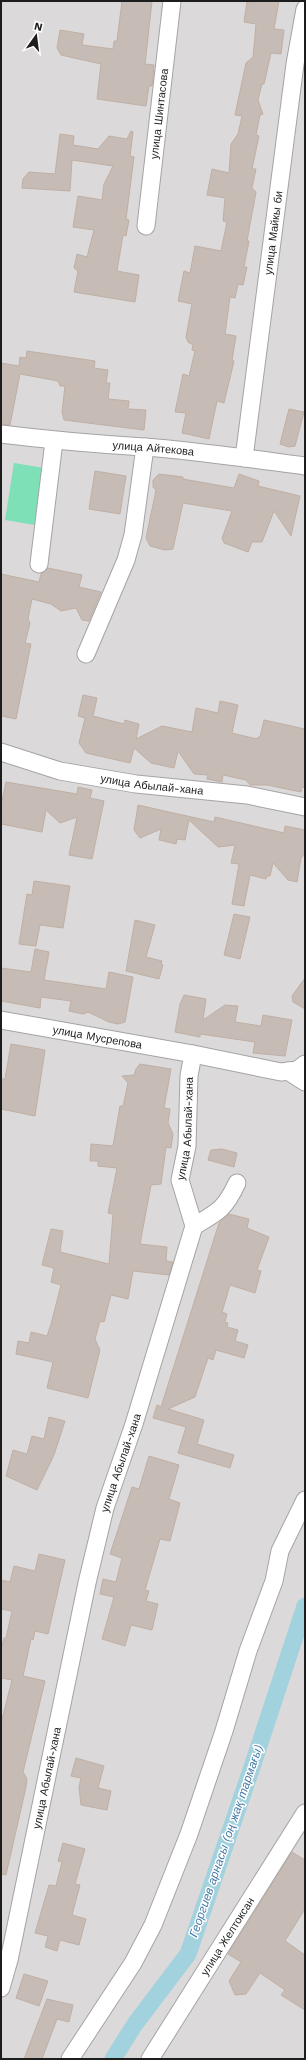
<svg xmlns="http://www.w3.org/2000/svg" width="306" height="2060" viewBox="0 0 306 2060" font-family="'Work Sans',sans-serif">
<rect width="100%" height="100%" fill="#eeeae2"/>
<!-- residential -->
<rect fill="#dbd9da" x="1" y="1" width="304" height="2058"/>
<!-- pitch -->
<path fill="#7de0b6" d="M14 463 44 468 35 525 5 520Z"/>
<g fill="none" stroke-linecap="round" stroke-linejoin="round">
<!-- canal -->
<path stroke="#a1d2dd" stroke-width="17" d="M113 2059 135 2024 188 1954 252 1767 305 1606"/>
</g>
<!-- building -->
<g fill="#c6bcb5" stroke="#c0afa4">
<path d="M122 1H152L145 64 154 65 152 86H149L146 106 97 99 101 64 61 55 57 48 60 30 84 34 82 45 113 49 114 41H117Z"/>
<path d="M254 1H279L274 29 284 30 281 54 271 53 264 84H262L258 100 263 114 260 115 256 135 259 136 252 169H256L252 188 256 192 247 241H249L244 267H247L243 285 238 284 235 298 230 297 225 334 236 336 232 360 234 361 224 403 217 401 209 439 182 433 186 413 175 412 183 374 189 376 195 351 192 350 193 345 188 342 186 337 192 304 178 301 184 271 190 273 195 246 221 251 227 222 223 221 225 198 207 195 212 169 229 173 231 144 238 134 242 116 235 115 246 63 253 57 256 24 244 22 247 2 253 3Z"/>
<path d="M131 131 133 132 130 156 134 157 126 219 129 220 126 236 123 235 117 271 139 275 135 302 74 292 78 271 74 268 77 254 87 257 94 230 73 227 78 196 102 200 104 184 113 166 72 160 70 191 22 188 23 179 29 172 55 174 60 134 74 136 73 145 98 149 109 136 127 139Z"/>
<path d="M27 351 95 361 94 368 108 370 106 383H110L108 399 129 401 128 409 146 410 144 430 64 420 62 412 65 386H60L58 381 20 374 10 425 1 424V363L19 366 20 357 26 358Z"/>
<path d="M289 409 304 412 295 446 289 447 280 444Z"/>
<path d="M95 471 126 476 120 514 89 509Z"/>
<path d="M159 474 183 477V479L234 488 239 474 259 481 258 486 300 496 291 536 274 511 262 542H252L248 552 224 543 222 538 232 511 183 503 173 549 165 550 150 546 146 538 156 490 153 487V480Z"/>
<path d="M48 568 82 575 79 587 101 592 89 621 82 620 76 608 61 611 51 604 32 599 28 619 30 623 25 643 31 644 16 719 1 716V574L39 582 41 574Z"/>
<path d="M83 695 97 698 93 716 124 724 125 720 139 724 136 739 162 726 192 732 196 708 218 713 220 701 238 705 232 733 257 739 258 737H260L264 720 305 729V788L302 787 301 792 267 785H250L246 780 223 775 222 782 207 779 208 775 194 774 178 751 174 768 151 763 134 748 130 763 86 753 79 743 85 718 78 716Z"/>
<path d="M6 782 77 794 78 787 92 790 90 798 104 801 92 859 69 855 77 817 60 823 46 810 42 832 1 824V806Z"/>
<path d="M138 805 214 822 215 817 284 833 285 826 305 830V853L301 858 297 882 288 880 273 863 270 876H267L266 879 250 875 244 906 232 904 239 864 231 863 235 845 218 847 189 820 185 840 177 839 176 844 159 840 161 829 140 838 134 830Z"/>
<path d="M34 881 70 886 63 928 40 925 36 946 19 944 27 894 32 895Z"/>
<path d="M234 914 250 917 240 959 224 955Z"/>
<path d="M135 920 155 925 146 957 162 961 161 964 163 965 159 979 126 971Z"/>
<path d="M35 949 49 952 44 980 106 989 109 972 133 977 125 1022 118 1024 109 1022 88 1012 83 1014 69 1011 71 1001 41 997 40 1008 1 1001V968L31 972Z"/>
<path d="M305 978V1009L293 1002 292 996Z"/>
<path d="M184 995 206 999 203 1020 225 1005 238 1006 235 1022 261 1026 263 1015 292 1020 285 1056 253 1053 255 1042 200 1034V1037L175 1032 180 1004Z"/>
<path d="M11 1044 45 1050 35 1116 1 1109V1079H5Z"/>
<path d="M140 1064 171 1069 164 1108 170 1109 168 1123 173 1134 171 1148 166 1147 161 1184 151 1185 140 1244 167 1247 166 1261 173 1262 169 1275 133 1271 128 1299 111 1295 104 1322 100 1321 95 1339 100 1350 88 1398 47 1388 53 1362 16 1354 18 1341 29 1343 31 1332 47 1336 51 1324 61 1285 51 1282 54 1268 42 1265 51 1229 63 1231 60 1252 109 1264 113 1214 108 1213 117 1168 98 1166V1161H90L91 1144 113 1146 120 1106H123L128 1083 122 1076 134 1075 136 1069Z"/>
<path d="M222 1149 237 1153 234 1167 208 1160 211 1150Z"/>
<path d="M229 1214 249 1219 247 1228 269 1237 257 1270 261 1271 255 1293 230 1285 222 1312 227 1314 225 1322 228 1323 227 1327 238 1330 235 1341 248 1345 244 1358 216 1350 213 1360 208 1358 195 1397 168 1409 204 1420 197 1444 234 1455 230 1468 178 1453 186 1427 153 1418 157 1405 161 1407 219 1223Z"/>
<path d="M49 1417 65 1421 54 1455 37 1490 6 1476 13 1450 27 1454 32 1436 44 1439Z"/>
<path d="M149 1456 179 1465 169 1499 180 1503 170 1541 160 1539 145 1590 149 1591 146 1601 158 1604 152 1630 131 1625 125 1646 102 1639 114 1597 100 1594 103 1579 116 1582 122 1558 110 1554 132 1487 139 1489Z"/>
<path d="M39 1554 65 1560 48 1634 35 1631 33 1640 31 1639 23 1676 45 1681 23 1772 27 1779 26 1787 6 1875 1 1874V1723L12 1680 1 1678V1649L4 1638H6L12 1611 1 1609V1580L10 1582 14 1566 35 1571Z"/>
<path d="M76 1758 104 1766 98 1788 111 1791 107 1810 81 1805 79 1787 81 1778 71 1776Z"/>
<path d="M63 1843 85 1849 75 1884 80 1885 72 1915 86 1919 79 1945 60 1940 57 1951 45 1947 48 1936 35 1933 49 1885 56 1886 62 1862 58 1861Z"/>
<path d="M292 1852 305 1860V1909L285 1941 305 1955V2010L281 1995 285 1990 260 1973 246 1994 235 1995 229 1981 241 1962 228 1954Z"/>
<path d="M24 1974 48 1981 39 2006 16 1998Z"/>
<path d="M47 1999 73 2005 69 2022 57 2019 42 2059H24Z"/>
</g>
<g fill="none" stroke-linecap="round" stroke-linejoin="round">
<!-- minor casing -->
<g stroke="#a4a4a4" stroke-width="19">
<g id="minor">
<path id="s1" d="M146 226 172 1"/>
<path id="s2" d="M1 434C49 440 96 444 144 447 198 451 252 459 305 466"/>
<path id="s3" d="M244 458 295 64 305 9"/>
<path d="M39 564 54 441"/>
<path d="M86 654 126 560 133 535 145 447"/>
<path id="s4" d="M1 752 60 771 136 784 247 795 305 807"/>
<path id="s5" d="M1 1020 193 1054 281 1072 297 1070 305 1064"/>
<path d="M288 1071 305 1082"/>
<path d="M194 1226C218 1212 225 1209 237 1183"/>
<path id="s6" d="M1 1988 9 1960 87 1583 105 1508 134 1424 194 1226 180 1180 187 1146 189 1076 193 1054"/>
<path d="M70 2059 133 1963 153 1925 189 1834 224 1731 248 1651 274 1581 280 1551 305 1500"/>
<path id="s7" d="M150 2059 305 1813"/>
</g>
</g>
<!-- minor -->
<use href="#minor" stroke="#fff" stroke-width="17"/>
</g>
<g text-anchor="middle" stroke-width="3" stroke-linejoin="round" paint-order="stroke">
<!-- street labels -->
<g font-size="11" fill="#1d1d1d" stroke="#fff">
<text dy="4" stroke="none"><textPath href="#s1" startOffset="113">улица Шинтасова</textPath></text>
<text dy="4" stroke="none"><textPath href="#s3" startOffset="227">улица Майкы би</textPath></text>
<text dy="4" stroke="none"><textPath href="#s2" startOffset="153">улица Айтекова</textPath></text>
<text dy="4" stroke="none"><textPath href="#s4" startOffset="155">улица Абылай-хана</textPath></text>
<text dy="4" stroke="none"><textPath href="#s5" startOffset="98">улица Мусрепова</textPath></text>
<text dy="4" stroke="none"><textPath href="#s6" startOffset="887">улица Абылай-хана</textPath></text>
<text dy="4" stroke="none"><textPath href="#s6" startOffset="539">улица Абылай-хана</textPath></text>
<text dy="4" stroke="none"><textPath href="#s6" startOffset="215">улица Абылай-хана</textPath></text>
<text dy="4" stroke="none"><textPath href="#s7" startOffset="145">улица Желтоксан</textPath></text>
</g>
<!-- water labels -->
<g font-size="12" font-style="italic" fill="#447aa6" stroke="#fff">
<text transform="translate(226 1841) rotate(-71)" y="4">Георгиев арнасы (оң жақ тармағы)</text>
</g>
</g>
<!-- border -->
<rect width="306" height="2060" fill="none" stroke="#1d1d1d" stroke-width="4"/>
<!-- north arrow -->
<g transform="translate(36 36) rotate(14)" stroke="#ffffff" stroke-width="3" paint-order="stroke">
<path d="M0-3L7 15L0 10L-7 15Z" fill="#1d1d1d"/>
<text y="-6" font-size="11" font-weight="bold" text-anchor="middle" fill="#1d1d1d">N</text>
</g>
</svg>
